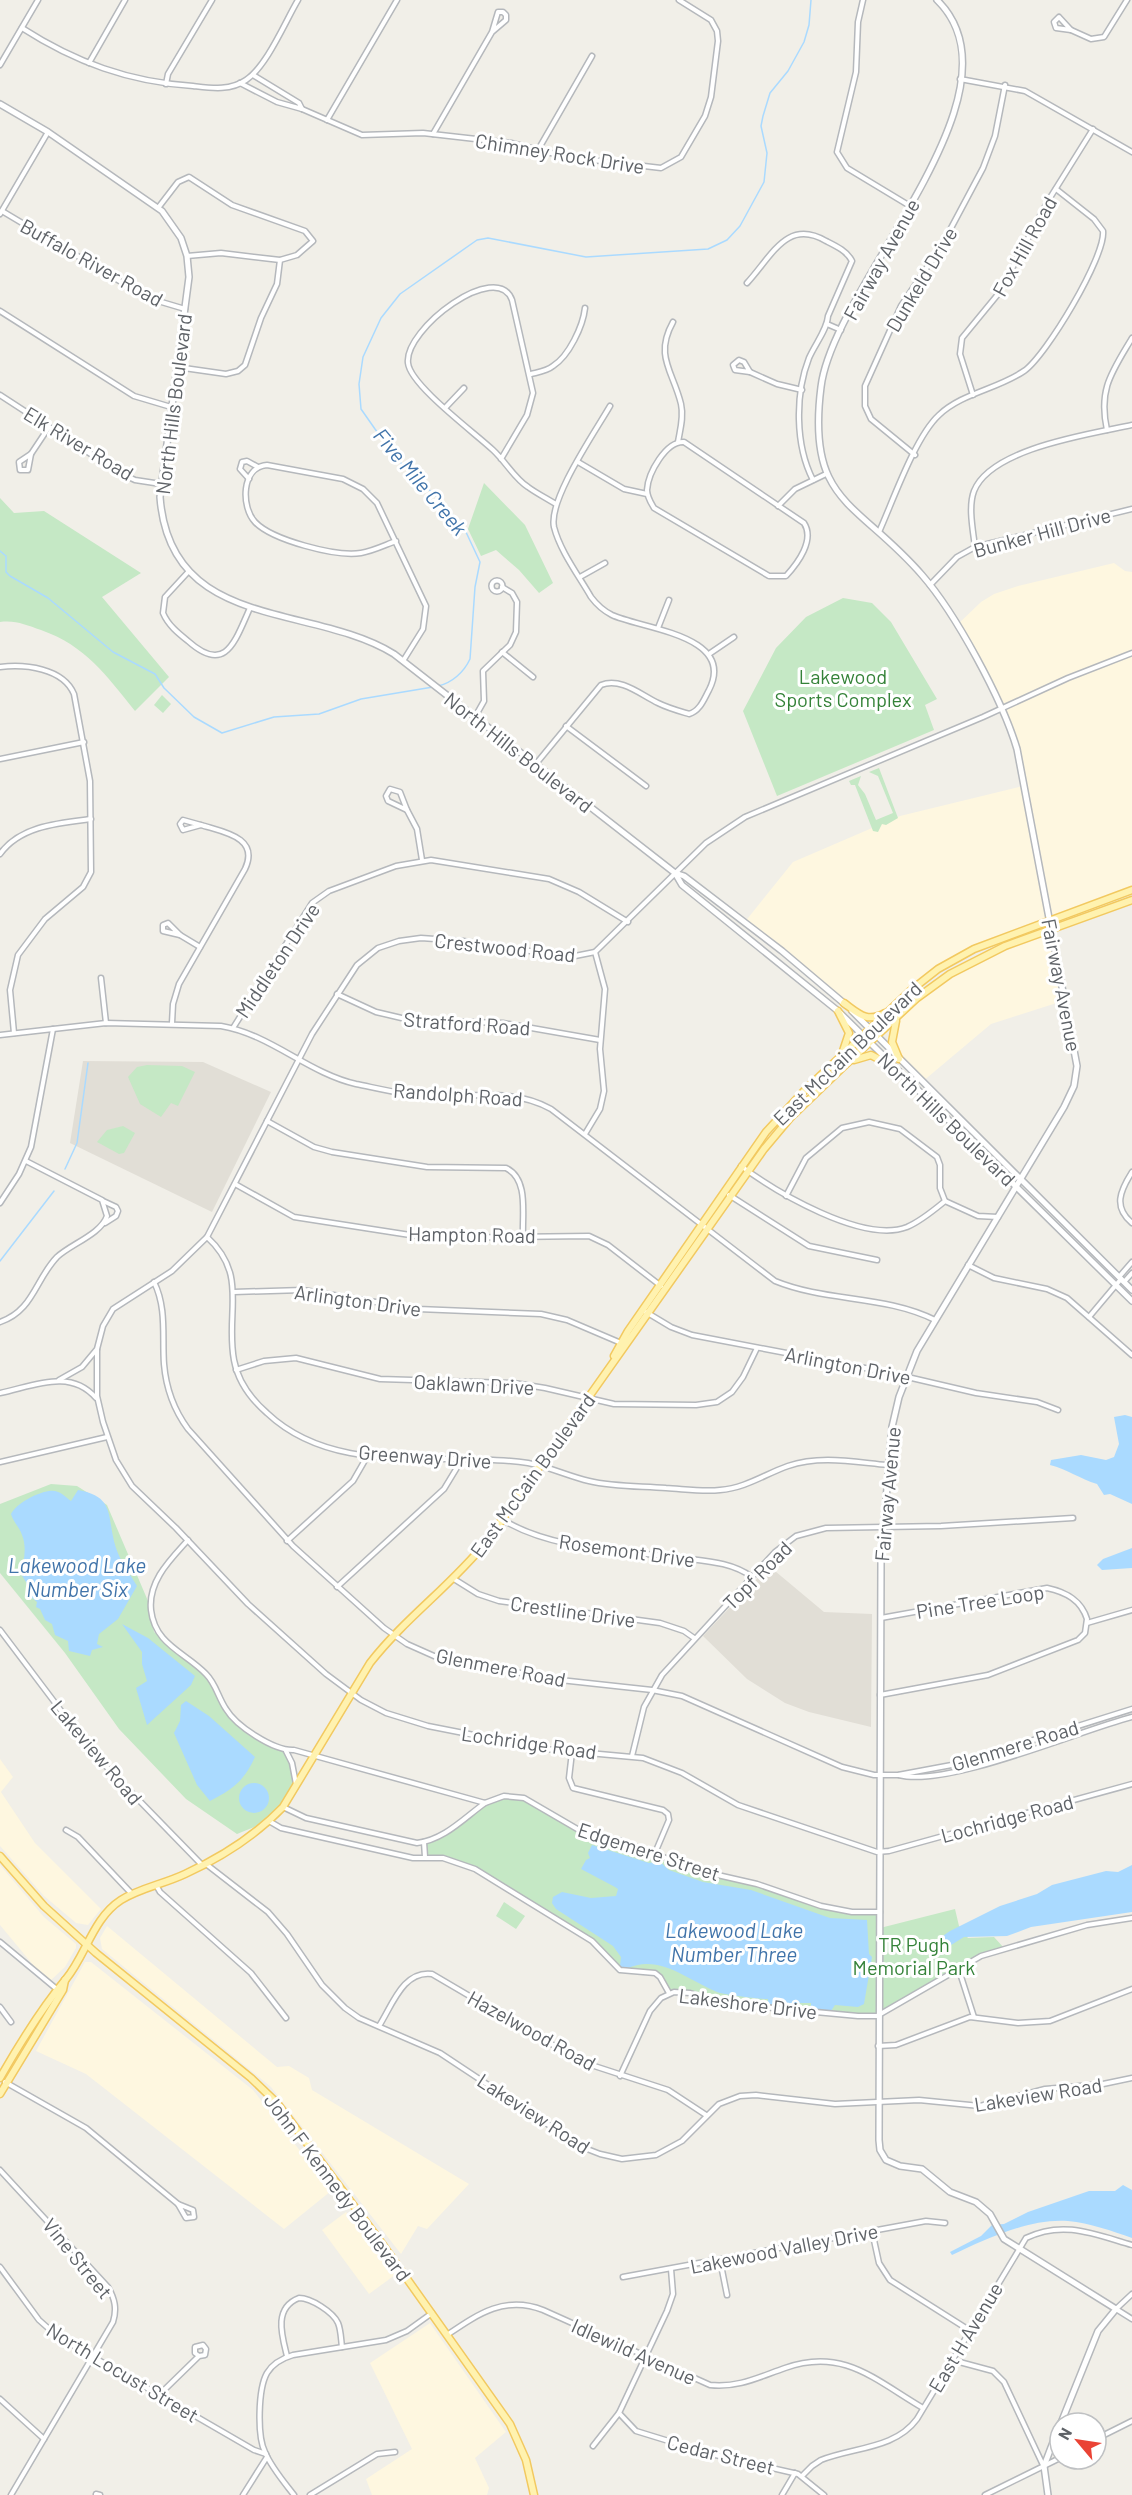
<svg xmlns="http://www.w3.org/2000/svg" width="1132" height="2495" viewBox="0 0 1132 2495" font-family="Barlow,sans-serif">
  <rect width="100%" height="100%" fill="#f1efe8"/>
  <g fill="#fef7e0">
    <polygon points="1114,563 1125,571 1132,572 1132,890 1050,920 950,962 893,1008 875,1018 861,1015 744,923 793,862 900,816 1023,786 1015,742 997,701 956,626 981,602 994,594 1018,586"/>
    <polygon points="1052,929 1066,1000 991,1024 922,1082 899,1059 892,1035 894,1024 927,990 988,954"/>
    <polygon points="0,1759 13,1777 1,1792 35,1843 101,1909 88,1925 76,1923 44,1896 0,1846"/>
    <polygon points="0,1865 44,1917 76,1944 76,1948 65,1967 48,1983 0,1925"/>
    <polygon points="107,1926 277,2067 289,2066 309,2078 312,2090 469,2184 427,2229 418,2226 401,2254 271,2087 102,1949 100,1938"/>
    <polygon points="85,1962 91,1962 253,2090 331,2191 284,2229 86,2074 36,2051"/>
    <polygon points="346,2212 395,2275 369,2294 322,2230"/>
    <polygon points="430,2323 506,2432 475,2458 489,2488 487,2495 372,2495 366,2479 412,2449 370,2363"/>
  </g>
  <g fill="#e1ded6">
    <polygon points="83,1061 203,1062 271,1092 212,1212 70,1143"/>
    <polygon points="769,1566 824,1612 872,1614 871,1727 809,1712 785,1703 747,1679 703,1636"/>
  </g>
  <g fill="#c5e8c5">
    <polygon points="484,483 525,525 553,583 539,593 519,570 496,550 481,556 468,529"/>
    <path d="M0,498l14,15 30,-2 97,62 -39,24 67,80 -34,34c-29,-36 -49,-65 -94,-81 -15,-5 -25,-10 -41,-8z"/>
    <polygon points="843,598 872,603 891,622 937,699 925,705 934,730 777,796 743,711 776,648 806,617"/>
    <polygon points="162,695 171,704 163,713 154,705"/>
    <polygon points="879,768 898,818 886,825 882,824 878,832 873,831 855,785 851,785 849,781 861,776 858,785 865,794 876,820 893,813 878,776 869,772"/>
    <polygon points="147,1065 182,1066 195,1072 178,1106 171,1103 161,1117 140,1104 128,1077 137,1067"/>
    <polygon points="123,1126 135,1133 124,1153 119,1154 97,1142 107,1130"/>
    <polygon points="51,1484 77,1486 107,1505 151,1608 154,1632 208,1676 223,1704 241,1726 287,1754 298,1784 269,1821 237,1834 186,1799 119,1729 65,1653 0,1573 0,1504"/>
    <polygon points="510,1796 544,1808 579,1830 609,1838 686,1866 741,1879 813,1904 852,1912 880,1912 880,1928 955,1909 959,1926 968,1938 994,1937 1004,1948 972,1960 877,2016 795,2011 669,1993 660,1977 652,1972 621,1968 599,1948 546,1912 465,1864 443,1858 425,1857 424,1842 448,1831 485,1803"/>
    <polygon points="504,1902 525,1916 516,1929 496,1916"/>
  </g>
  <g fill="#aadaff">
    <path d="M1125,1415l7,2v87l-22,-10 -6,1 -7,-11c-17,-5 -30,-15 -47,-19l1,-5 30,-5 25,5 8,-3 5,-13 -5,-27z"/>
    <path d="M78,1490c39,7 28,28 38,58 4,13 14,26 21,38l-19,33 -19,15 -2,10 6,3 -11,3 -2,6 -21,-5 -1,-10 -13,-6 -3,-11 -7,-4 -5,-11 -4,-2 1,-5 -7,-6 -1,-9 -8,-13c3,-13 6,-27 1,-39 -3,-9 -9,-13 -11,-21 6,-11 25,-21 38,-23 9,-2 16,5 22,10z"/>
    <polygon points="1132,1548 1132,1568 1102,1570 1097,1565 1103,1559"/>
    <polygon points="122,1624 148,1638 195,1676 191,1685 147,1725 136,1688 147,1681 142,1664 142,1652"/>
    <path d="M186,1701l23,15 46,41c-11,24 -22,32 -45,44l-13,-16 -23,-52 6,-12 1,-16z"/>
    <circle cx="254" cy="1798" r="15"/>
    <path d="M592,1845l57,18 10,-2 10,9 34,12 48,8 79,28 37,2 2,34 3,3 -8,47 -6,3 -23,-2 -4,6 -20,-2v-6h-14l-4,5 -25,-3v-6c-8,0 -44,-4 -51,-7 -30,-12 -58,-39 -91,-23l-6,-3 1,-9 -8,-11 -57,-37 -4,-6 1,-6 9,-5 29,6 25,-2 2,-7 -3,-2 -34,-18 5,-9 4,-2 -2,-5z"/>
    <polygon points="1132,1865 1132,1912 1031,1927 1007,1936 964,1937 943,1950 927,1952 924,1949 950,1931 1000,1906 1037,1894 1052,1885 1106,1871 1118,1872"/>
    <path d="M1123,2185l9,5v48c-20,-7 -42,-15 -64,-17 -38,-3 -82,18 -116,34l-2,-3 31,-16 11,-11 12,-1 24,-12 61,-21h26z"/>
  </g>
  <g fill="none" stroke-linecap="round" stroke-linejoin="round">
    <g stroke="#aadaff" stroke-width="1.5">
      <polyline points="0,551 6,556 6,572 10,576 48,598 113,652 155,674 164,688 194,717 222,733 274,717 319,714 361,699 433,687"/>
      <path d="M438,686c14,-3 26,-14 32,-27l5,-72 5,-25 -15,-32 -24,-29 -41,-39 -25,-33 -14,-20 -2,-25 4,-27 18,-39 19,-24 77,-54 11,-2 98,19 122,-8 19,-9 13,-14 24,-44 3,-29 -6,-27 2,-10 7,-23 18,-22 16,-29 5,-17 2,-25"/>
      <polyline points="65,1169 77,1143 88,1063"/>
      <polyline points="0,1261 54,1191"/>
    </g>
    <defs>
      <g id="minor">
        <polyline points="863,0 858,22 856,72 837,152 847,168 910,206"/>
        <polygon points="1059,17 1071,30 1056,28 1054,22"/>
        <path d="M22,28c53,34 107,54 171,58 18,2 37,5 53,-6 21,-14 39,-58 52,-80"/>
        <polyline points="1071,30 1091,39 1104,37 1127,0"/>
        <polyline points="89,63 125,0"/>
        <polyline points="0,65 38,0"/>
        <polyline points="253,75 299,103 302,109"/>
        <polyline points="960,79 1025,91 1132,152"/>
        <polyline points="240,83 277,102 302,109 362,135 423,133 511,143 567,157 661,168 681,157 705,116 711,97 718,41 717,31 711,20 679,0"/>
        <polyline points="166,84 168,74 212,0"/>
        <polyline points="327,120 397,0"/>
        <polyline points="433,134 492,32 498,12 503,12 506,15 506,20 492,32"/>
        <polyline points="538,150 592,56"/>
        <polyline points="158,208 178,182 189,177 232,205 305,231 313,241 297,255 280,260 277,284 261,318 245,365 238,371 226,374 177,367"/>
        <polyline points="2,211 148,298 185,309"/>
        <polyline points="0,214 48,132"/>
        <polyline points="187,256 221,253 280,260"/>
        <path d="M747,283c25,-27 40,-65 79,-42 10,5 21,10 26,20l-24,55c-1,14 -13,28 -19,42 -14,36 -14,87 4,122"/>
        <polyline points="0,311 134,396 171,407"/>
        <path d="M673,322c-19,34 0,49 8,82 3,13 -1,26 -3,38"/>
        <polyline points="827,324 841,330"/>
        <polygon points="739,360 744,362 750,372 735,370 733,365"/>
        <polyline points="750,372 777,384 802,390"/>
        <path d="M531,374c8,-2 16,-3 22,-8 16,-10 30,-40 32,-58"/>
        <polyline points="0,395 120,473 135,480 161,484"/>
        <polyline points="973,395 960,354 962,338 999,293 1048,201 1093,129"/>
        <polyline points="445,408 464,388"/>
        <path d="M1107,430c-9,-41 5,-58 25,-92"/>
        <path d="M684,442l120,81c11,17 -6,40 -18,53h-17l-115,-68c-3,-5 -7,-11 -7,-18 1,-17 19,-49 37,-48z"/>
        <polygon points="31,454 28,470 20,470 19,462"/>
        <polyline points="31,454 49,427"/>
        <polyline points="915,455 871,419 865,406 865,386 901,306 942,245 983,168 995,136 1005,85"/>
        <path d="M501,459l26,-44 6,-22 -21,-93c-15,-41 -108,29 -104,63 2,22 67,70 85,87 13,12 21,28 35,37 8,6 18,11 28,17"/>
        <polyline points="578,462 624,489 647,494"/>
        <polyline points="249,479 240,469 242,462 247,461 258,467"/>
        <polyline points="778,506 795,489 826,474"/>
        <path d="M879,532c14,-31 36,-95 60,-117 23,-22 59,-26 85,-44 22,-15 82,-115 79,-140l-9,-12 -38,-30"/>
        <path d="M396,541c-11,4 -23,10 -35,12 -25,4 -89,-13 -106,-31 -14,-15 -14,-55 12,-57l76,14 20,10 14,14 49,103 -3,23 -20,32"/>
        <path d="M975,547c-2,-17 -7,-40 -1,-56 17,-43 117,-57 158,-66"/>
        <path d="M189,571l-24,26 -2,16c5,12 15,20 25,28 38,34 47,0 62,-33"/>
        <polyline points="580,577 605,563"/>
        <circle cx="497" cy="586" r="5.5"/>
        <polyline points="930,585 957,557 975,547 1132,509"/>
        <polyline points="658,628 669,600"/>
        <polyline points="502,652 533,677"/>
        <polyline points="709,654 734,637"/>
        <path d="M0,667c25,-3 63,1 74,27l16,87 1,91 -8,15 -38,32 -27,36 -8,35 4,43"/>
        <polyline points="475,717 484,701 483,671 510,645 516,632 517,602 512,593 502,587"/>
        <polyline points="566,726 646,786"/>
        <polyline points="0,759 84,742"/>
        <path d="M535,765l66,-80c20,-8 40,10 57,18 10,5 21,8 31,11 11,-3 15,-15 20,-24 28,-55 -67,-61 -97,-75 -8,-4 -15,-10 -21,-18 -12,-21 -31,-46 -37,-70 -6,-27 41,-95 56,-121"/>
        <polygon points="390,789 400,792 407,810 388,801 386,796"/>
        <polyline points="407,810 417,829 422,860"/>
        <polygon points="183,820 201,825 183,830 180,824"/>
        <path d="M0,854c20,-28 58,-31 91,-35"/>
        <polygon points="168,923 180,935 163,931 163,925"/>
        <polyline points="180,935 200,947"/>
        <polyline points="101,978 106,1023"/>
        <polyline points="337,994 376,1012 410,1020 503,1023 600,1040"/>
        <path d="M172,1023l1,-19 6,-20 66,-115c15,-32 -22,-37 -44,-44"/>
        <polyline points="233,1028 312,903 329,891 396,866 431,860 549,879 579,892 628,922"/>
        <path d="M0,1035l106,-12 115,3c49,8 87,47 135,58 25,5 52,12 77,12 41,1 81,-8 118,13l224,172c51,21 110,14 160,39"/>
        <path d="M267,1121l47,26 18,5 95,15 79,1c23,11 16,46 17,68"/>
        <polyline points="585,1134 600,1109 604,1091 600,1049 605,989 595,952"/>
        <path d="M741,1166c35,26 122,78 166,61 14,-6 27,-17 38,-26l33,15 20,1"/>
        <path d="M1132,1172c-12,19 -19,35 0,51"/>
        <polyline points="235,1184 294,1217 410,1235 442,1238 589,1236 608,1245 661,1286"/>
        <polyline points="729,1195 809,1246 877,1260"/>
        <polyline points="786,1196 806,1158 842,1128 869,1122 900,1129 937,1157 940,1165 940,1188 945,1201"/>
        <polyline points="103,1201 116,1207 118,1211 116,1216 105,1223"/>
        <polyline points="0,1203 19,1174 31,1147 53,1029"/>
        <path d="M207,1237c42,38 18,76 27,123 4,22 17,39 33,53 70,66 176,37 261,50 22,4 40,13 61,18 25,6 52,5 77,7 18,1 37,4 54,2 26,-2 45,-16 68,-24 32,-11 66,-4 99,-1"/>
        <polyline points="968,1265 994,1278 1047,1289 1067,1298 1132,1355"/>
        <polyline points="1119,1277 1132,1262"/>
        <path d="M154,1282c13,26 8,55 10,82 2,24 10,46 24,65l105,117 91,82 23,16 27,12 117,23 101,11 30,6 160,71 32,8h24l59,-11 175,-55"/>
        <polyline points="1124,1282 1132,1273"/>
        <polyline points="234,1292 303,1290 418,1309 541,1314 567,1320 621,1343"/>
        <polyline points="646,1312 671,1327 692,1335 886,1372 976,1393 1037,1402 1058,1410"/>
        <polyline points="1089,1317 1121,1279"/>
        <path d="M0,1322c33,-11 35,-42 57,-65 14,-13 44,-23 50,-41l-5,-16 -76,-39"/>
        <polyline points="97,1350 97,1396 103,1422 116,1460 132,1486 176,1528 248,1604 326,1674 361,1700 386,1713 428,1726 545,1749 643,1758 682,1773 738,1805 877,1852 889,1851 1132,1784"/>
        <polyline points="236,1370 264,1361 296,1358 380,1379 514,1383 545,1388 614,1404 696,1405 717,1402 732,1392 743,1377 757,1348"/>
        <polyline points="59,1380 82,1367 97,1349 103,1326 113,1309 172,1271 207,1237 312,1034 357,965 378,948 399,941 421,938 463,941 570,957 595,952 706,843 745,817 983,717 1068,678 1132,653"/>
        <path d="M0,1393c34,-7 70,-25 96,5"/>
        <polyline points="0,1462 107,1437"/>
        <path d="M503,1520c52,31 120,30 179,38 23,3 50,4 70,19"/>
        <path d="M188,1540c-18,20 -40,41 -37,70 4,35 34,42 55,64 10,10 12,23 20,35 10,17 48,42 68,41l191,53 19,-7 20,2 55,32 42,11 79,30 57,13 64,22 31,6h28"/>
        <polyline points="287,1541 353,1481 368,1455"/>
        <polyline points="454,1579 478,1594 499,1601 660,1623 684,1631 694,1638"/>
        <polyline points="337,1587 444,1489 461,1461"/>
        <polyline points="1087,1623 1132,1610"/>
        <polyline points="0,1630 93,1753 202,1865"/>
        <path d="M880,1695l108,-20 90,-35 7,-7 2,-14c-6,-19 -21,-27 -40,-31l-166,30"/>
        <polyline points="286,1751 292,1763 296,1784"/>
        <polyline points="572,1752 569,1778 573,1788 663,1810 668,1814 669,1820 655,1853"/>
        <polyline points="632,1756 644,1707 662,1675 775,1552 796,1536 826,1528 941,1526 1073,1518"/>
        <path d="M899,1775c48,13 179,-44 233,-58"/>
        <path d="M283,1807l23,11 111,25c27,-3 47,-25 68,-40"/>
        <polyline points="269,1821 281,1828 413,1858 443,1858 475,1869 592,1941 620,1970 655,1973 660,1977 669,1993"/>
        <polyline points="66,1830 78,1837 132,1894"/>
        <polyline points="424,1842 425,1857"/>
        <polyline points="206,1864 268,1912 287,1934 322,1985 345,2008 359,2018 440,2053 582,2147 600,2154 622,2159 656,2155 682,2141 719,2104 740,2096 756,2095 835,2104 919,2100 980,2106 1045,2089 1103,2084 1132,2078"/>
        <polyline points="156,1885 160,1892 251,1973 286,2018"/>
        <polyline points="0,1942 59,1991"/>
        <polyline points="958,1967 974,2017"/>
        <polyline points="0,2007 11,2022"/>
        <path d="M379,2026c13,-20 24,-56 53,-52l150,88 86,28 38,25"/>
        <polyline points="878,2046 896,2045 970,2017 1018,2023 1050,2021 1132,1989"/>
        <polyline points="620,2076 650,2011 661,1998 674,1992 690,1993 721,2003 858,2016 877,2016 981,1956 1087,1925 1132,1918"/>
        <polyline points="5,2082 86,2128 178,2204"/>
        <path d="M0,2170l108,117c7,12 9,22 5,35l-102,173"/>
        <polygon points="178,2204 193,2210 194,2217 186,2218"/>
        <polyline points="872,2231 879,2263 890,2280 969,2330"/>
        <polyline points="720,2260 727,2295"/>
        <polyline points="0,2267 39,2320 57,2336 254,2450 266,2454"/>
        <polyline points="623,2277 926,2221 945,2223"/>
        <polyline points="1132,2294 1116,2309 1132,2319"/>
        <path d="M447,2335c31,-21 58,-40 96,-25l167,75c28,3 49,-8 75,-17 58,-21 90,12 138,40"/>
        <path d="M287,2356c-5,-20 -14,-48 12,-58 12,0 34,14 39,25 3,7 3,17 4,24"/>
        <polyline points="952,2360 993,2371 1004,2382 1043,2465"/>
        <polyline points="159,2395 199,2356 205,2355 206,2349 203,2345 195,2347 195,2353 199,2356"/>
        <polyline points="0,2399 44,2439"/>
        <polyline points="619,2413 636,2431 711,2454 798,2474 824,2495"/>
        <polyline points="1096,2439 1132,2421"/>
        <polyline points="593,2446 619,2413 667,2311 673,2294 671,2269"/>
        <path d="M802,2476l10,-10 9,-6c33,-13 74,-11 96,-41l109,-181c37,-18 68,-4 106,7"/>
        <polyline points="96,2494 100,2495"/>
        <polyline points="243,2495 267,2457"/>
        <path d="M294,2495c-10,-13 -23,-28 -29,-43 -8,-16 -7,-63 2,-79 6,-10 16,-15 26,-18l93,-15 21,-9 25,-18"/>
        <polyline points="310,2495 377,2454 395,2452"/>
        <polyline points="782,2495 795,2473"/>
        <polyline points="985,2495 1060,2458"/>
      </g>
      <g id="tertiary">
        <path d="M937,0c95,93 -104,285 -116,387 -15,117 37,114 101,188 34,39 80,124 95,174l60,317 -3,20 -10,21 -147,244 -18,46 -7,30 -11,134 -2,579 1,10 6,10 14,6 22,3 28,23 26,10 14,12 14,25 112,70 -18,22 -37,92"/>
        <path d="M0,104l48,28 114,79 19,27 6,18 2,21 -29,220c10,135 152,106 234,157l281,219 9,3 98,75 64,54"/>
        <polyline points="675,873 682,885 838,1011 1132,1301"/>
        <polyline points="852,1011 1132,1290"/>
        <polyline points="1048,2495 1044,2466 1060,2424"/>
      </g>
      <g id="primary">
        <path d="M844,1003c15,11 23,20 41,10"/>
        <polyline points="838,1011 849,1033 843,1051"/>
        <polyline points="896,1021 892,1042 899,1059"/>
        <polyline points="854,1060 871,1055 892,1066"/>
        <polyline points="614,1356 628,1331 766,1132 803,1092 910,991 938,969 974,949 1132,890"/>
        <polyline points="0,1856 44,1906 96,1953 251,2078 277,2103 383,2245 510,2424 526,2460 534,2495"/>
        <path d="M0,2078c20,-35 41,-69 66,-99 20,-24 27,-61 55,-79 19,-12 43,-16 64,-26 35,-16 71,-39 98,-67l87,-144c35,-45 82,-78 117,-122l277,-392 26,-31 53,-51 74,-69 33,-24 55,-28 127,-46"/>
        <polyline points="0,2094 63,1990 65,1980"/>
      </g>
    </defs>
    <use href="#minor" stroke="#b5b8bc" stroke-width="7"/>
    <use href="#tertiary" stroke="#b5b8bc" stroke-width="8"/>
    <use href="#primary" stroke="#f2c960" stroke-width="9"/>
    <use href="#minor" stroke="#fff" stroke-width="4"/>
    <use href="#tertiary" stroke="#fff" stroke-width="5"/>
    <use href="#primary" stroke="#fff2af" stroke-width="6"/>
  </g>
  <g text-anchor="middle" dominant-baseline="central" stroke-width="6" stroke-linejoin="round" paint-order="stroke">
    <g font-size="20" fill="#5f6368" stroke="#fff">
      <text transform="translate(560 153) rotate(9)">Chimney Rock Drive</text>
      <text transform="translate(1024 246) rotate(-61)">Fox Hill Road</text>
      <text transform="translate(881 259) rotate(-61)">Fairway Avenue</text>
      <text transform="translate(92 262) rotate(29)">Buffalo River Road</text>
      <text transform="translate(921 279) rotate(-59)">Dunkeld Drive</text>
      <text transform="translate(173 404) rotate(-83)">North Hills Boulevard</text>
      <text transform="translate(79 443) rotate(31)">Elk River Road</text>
      <text transform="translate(1042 532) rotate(-15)">Bunker Hill Drive</text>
      <text transform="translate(519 752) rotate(38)">North Hills Boulevard</text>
      <text transform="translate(505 947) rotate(6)">Crestwood Road</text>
      <text transform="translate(277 960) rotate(-56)">Middleton Drive</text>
      <text transform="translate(1062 985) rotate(79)">Fairway Avenue</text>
      <text transform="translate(467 1023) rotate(4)">Stratford Road</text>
      <text transform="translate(847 1053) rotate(-44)">East McCain Boulevard</text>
      <text transform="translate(458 1094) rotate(4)">Randolph Road</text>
      <text transform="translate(947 1119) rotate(44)">North Hills Boulevard</text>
      <text transform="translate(472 1234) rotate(1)">Hampton Road</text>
      <text transform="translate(358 1300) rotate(8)">Arlington Drive</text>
      <text transform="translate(848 1365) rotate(11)">Arlington Drive</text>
      <text transform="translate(474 1384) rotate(3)">Oaklawn Drive</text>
      <text transform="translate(425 1456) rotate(4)">Greenway Drive</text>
      <text transform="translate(532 1475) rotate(-54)">East McCain Boulevard</text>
      <text transform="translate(887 1494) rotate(-85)">Fairway Avenue</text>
      <text transform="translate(627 1550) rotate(8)">Rosemont Drive</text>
      <text transform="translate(757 1575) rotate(-45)">Topf Road</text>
      <text transform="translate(980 1601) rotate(-9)">Pine Tree Loop</text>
      <text transform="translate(573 1611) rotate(8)">Crestline Drive</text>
      <text transform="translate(501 1667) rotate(11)">Glenmere Road</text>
      <text transform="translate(529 1742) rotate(8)">Lochridge Road</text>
      <text transform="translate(1015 1745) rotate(-17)">Glenmere Road</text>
      <text transform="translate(97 1752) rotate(50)">Lakeview Road</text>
      <text transform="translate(1007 1818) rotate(-15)">Lochridge Road</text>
      <text transform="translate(649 1851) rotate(18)">Edgemere Street</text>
      <text transform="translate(748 2003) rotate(7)">Lakeshore Drive</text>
      <text transform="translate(532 2030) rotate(29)">Hazelwood Road</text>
      <text transform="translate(1038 2094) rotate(-9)">Lakeview Road</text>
      <text transform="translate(534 2113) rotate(33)">Lakeview Road</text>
      <text transform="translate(338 2187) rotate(53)">John F Kennedy Boulevard</text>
      <text transform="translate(784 2248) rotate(-11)">Lakewood Valley Drive</text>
      <text transform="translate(78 2258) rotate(51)">Vine Street</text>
      <text transform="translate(965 2337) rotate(-59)">East H Avenue</text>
      <text transform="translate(634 2351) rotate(24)">Idlewild Avenue</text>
      <text transform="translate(123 2372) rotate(31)">North Locust Street</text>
      <text transform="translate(721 2454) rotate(14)">Cedar Street</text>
    </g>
    <g font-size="20" fill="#348238" stroke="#fff">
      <text x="843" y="676">Lakewood<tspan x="843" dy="23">Sports Complex</tspan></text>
      <text x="914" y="1944">TR Pugh<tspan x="914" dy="23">Memorial Park</tspan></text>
    </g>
    <g font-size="21" font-style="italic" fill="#4174aa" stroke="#fff">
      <text transform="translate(421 481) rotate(50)">Five Mile Creek</text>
      <text x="77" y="1564">Lakewood Lake<tspan x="77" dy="24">Number Six</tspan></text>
      <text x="734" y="1929">Lakewood Lake<tspan x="734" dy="24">Number Three</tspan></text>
    </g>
  </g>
  <g transform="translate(1078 2441) rotate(299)"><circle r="28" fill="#ffffff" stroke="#bfc1c3" stroke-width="1.5"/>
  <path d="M0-4.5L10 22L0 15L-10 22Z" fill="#ea4335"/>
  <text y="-9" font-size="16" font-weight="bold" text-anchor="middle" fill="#5f6368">N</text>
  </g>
</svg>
